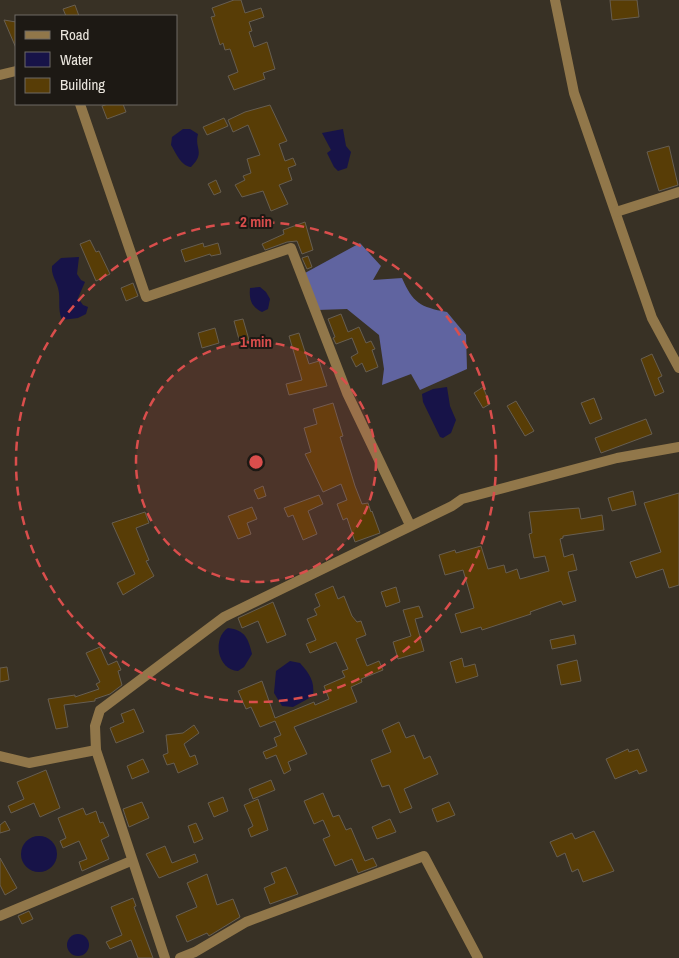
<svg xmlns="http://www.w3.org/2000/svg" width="679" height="958" viewBox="0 0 679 958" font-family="'Archivo Narrow',sans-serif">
  <rect width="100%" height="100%" fill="#383125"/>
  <path fill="#6064a0" d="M360,243l21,23 -8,14 29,-2c11,25 18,29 45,34l19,23 1,34 -47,21 -9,-16 -29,11 2,-16 -5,-34 -32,-26 -30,1 -12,-37z"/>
  <g fill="#171348">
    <path d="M183,129h7l8,5c-4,15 8,18 -7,33 -10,-1 -15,-14 -20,-22l1,-8z"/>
    <polygon points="343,129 346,146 351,152 347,168 338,171 334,167 327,153 331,150 322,133"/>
    <path d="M79,257l-2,17 4,6 4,2 -7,16 5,7 5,2 -2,7 -8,4 -16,2c-5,-12 -1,-21 -4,-32 -2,-8 -7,-13 -6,-22l9,-8z"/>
    <path d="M260,287l6,5 4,7 -2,10 -6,3c-11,-5 -13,-13 -12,-24z"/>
    <polygon points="447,387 450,406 456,420 451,433 443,438 440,437 423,402 422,394 433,389"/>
    <path d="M228,628c17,2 20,10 24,26l-8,13 -6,4c-21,-1 -26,-33 -10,-43z"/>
    <path d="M290,661l10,2c9,10 15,18 13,33l-20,11 -11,-1 -8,-13 2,-22z"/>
    <circle cx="39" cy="854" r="18"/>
    <circle cx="78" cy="945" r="11"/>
  </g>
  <g fill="#583d06" stroke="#675e51">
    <polygon points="234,0 241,0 245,13 261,8 264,17 249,22 252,31 249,32 254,47 267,42 275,69 263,73 265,79 234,90 228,76 238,72 230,49 225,50 223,43 220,45 211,17 215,16 212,8"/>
    <polygon points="610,0 637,0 639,17 612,20"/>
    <polygon points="75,5 79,16 66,16 63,9"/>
    <polygon points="4,20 16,22 16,48"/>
    <polygon points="108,104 123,104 126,112 107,119 102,106"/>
    <polygon points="270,105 287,141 279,144 285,161 293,158 296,165 288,168 292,180 279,185 288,204 271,211 263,191 242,197 235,185 245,180 243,176 251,173 247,159 260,155 248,125 233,132 228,120 245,112"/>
    <polygon points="224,118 228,126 207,135 203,127"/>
    <polygon points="669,146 678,185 659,191 647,152"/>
    <polygon points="216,180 221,192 214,195 208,184"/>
    <polygon points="305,222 313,250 302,254 297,241 287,242 265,250 262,244 284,234 283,230"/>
    <polygon points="90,240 96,252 99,251 110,274 96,281 80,244"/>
    <polygon points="203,243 204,247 218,243 221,254 211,256 210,254 185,262 181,250"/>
    <polygon points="308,256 312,267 307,269 302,258"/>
    <polygon points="133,283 138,296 126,301 121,288"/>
    <polygon points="341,314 348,332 359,327 366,343 371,341 375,349 372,350 378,367 366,372 362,363 356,367 351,357 358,353 352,338 336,344 333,338 335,337 328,319"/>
    <polygon points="243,319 249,340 240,343 234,321"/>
    <polygon points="215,328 219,343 202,348 198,333"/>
    <polygon points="299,333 309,364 319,361 327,386 289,395 286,384 302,380 289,336"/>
    <polygon points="652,354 662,376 658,378 664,392 655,396 641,359"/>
    <polygon points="483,387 490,404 483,408 474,393"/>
    <polygon points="594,398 602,419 590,424 581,403"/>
    <polygon points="516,401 534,431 525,436 507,406"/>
    <polygon points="333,403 343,436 340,437 355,486 362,504 368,503 371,512 372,511 380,533 355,542 347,518 343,520 337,504 347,500 341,484 323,492 305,454 311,452 304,428 317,424 313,409"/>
    <polygon points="646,419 652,434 601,453 595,438"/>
    <polygon points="263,486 266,496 258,499 254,490"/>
    <polygon points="633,491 636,505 612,511 608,498"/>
    <polygon points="679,493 679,585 669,588 663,569 636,578 630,562 661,552 644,503"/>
    <polygon points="319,495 323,504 308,511 317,534 303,540 293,515 288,517 284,508"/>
    <polygon points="252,507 257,519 247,523 251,534 238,539 228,516"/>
    <polygon points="579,508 581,519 602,515 604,530 563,536 563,538 560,539 564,557 573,554 577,570 568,572 576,601 563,605 561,601 530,612 531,614 482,630 481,627 461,633 455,614 474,608 463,570 445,575 439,555 455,550 456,553 481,546 488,569 504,565 506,573 517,569 520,579 549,571 545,556 534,558 529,534 532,533 529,512"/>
    <polygon points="145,512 149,523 136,528 149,560 146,561 154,576 123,595 117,583 135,574 112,523"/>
    <polygon points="333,586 338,599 344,596 352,616 357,622 361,621 366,635 356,639 367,666 379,661 383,670 361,679 362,682 351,687 357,702 294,727 307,754 288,762 291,770 284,774 276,755 266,759 263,752 277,746 274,738 281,735 275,721 260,727 251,707 246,709 238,691 262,681 275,718 314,702 315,705 329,699 324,686 345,677 342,671 348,669 336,642 310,653 306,644 316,640 307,619 317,615 314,609 320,606 315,594"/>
    <polygon points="396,587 400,602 386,607 381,592"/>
    <polygon points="273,602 286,635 267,643 258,621 242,628 238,618"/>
    <polygon points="419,606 423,617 415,619 424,651 398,659 393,642 411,636 403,610"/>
    <polygon points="574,635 576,644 552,649 550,640"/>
    <polygon points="100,647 108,665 117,661 121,670 118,671 122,685 110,694 95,699 95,701 64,705 68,727 56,729 48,699 75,695 75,697 99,689 96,684 100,682 86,653"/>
    <polygon points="462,658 464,667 475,664 478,676 456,683 450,662"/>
    <polygon points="577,660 581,681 561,685 557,665"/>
    <polygon points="7,667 9,680 0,682 0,668"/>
    <polygon points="134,709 144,732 116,743 110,728 124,722 121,714"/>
    <polygon points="399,722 406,738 414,735 424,759 430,756 438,774 404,789 412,808 400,813 389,785 382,787 371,760 391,752 382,730"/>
    <polygon points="194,725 199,733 184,744 190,757 195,755 198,764 178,773 174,763 167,765 163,755 168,753 166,735 183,733"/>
    <polygon points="628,749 629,752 638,749 647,771 639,774 637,770 615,779 606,759"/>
    <polygon points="143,759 149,772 132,779 127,766"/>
    <polygon points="46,770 60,808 40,817 34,803 11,813 8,806 24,799 17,782"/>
    <polygon points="271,780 275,790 253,799 249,789"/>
    <polygon points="323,793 333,817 339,815 346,830 351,828 365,861 373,858 377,866 358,873 352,859 335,866 323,839 330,836 323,820 314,824 304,801"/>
    <polygon points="223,797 228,811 214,817 208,803"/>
    <polygon points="258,799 268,830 251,837 248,829 253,826 244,805"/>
    <polygon points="142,802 149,818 129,827 123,809"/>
    <polygon points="449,802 455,815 437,822 432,809"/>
    <polygon points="83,808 86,815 96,811 100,823 103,822 109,836 101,840 109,859 82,871 79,862 87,859 79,841 63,848 60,841 66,838 58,818"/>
    <polygon points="390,819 396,832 377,839 372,827"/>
    <polygon points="5,821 10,830 0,833 0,825"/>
    <polygon points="196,823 203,839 194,843 188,826"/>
    <polygon points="594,831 614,871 583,882 578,869 572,872 565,853 557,857 550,842 572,833 575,839"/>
    <polygon points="165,846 172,863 195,854 198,862 159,878 146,854"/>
    <polygon points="0,858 17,888 5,895 0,885"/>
    <polygon points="286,867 298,894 270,904 264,888 275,883 271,873"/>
    <polygon points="207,874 217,905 233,899 240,917 209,936 207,933 187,942 176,916 197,907 187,883"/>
    <polygon points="133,898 136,906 134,907 153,958 138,958 131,940 110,949 106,942 122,935 111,907"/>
    <polygon points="29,911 33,919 22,924 18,916"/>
  </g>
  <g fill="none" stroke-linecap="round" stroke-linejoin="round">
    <g stroke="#91774a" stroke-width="10">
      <polyline points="555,0 574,93 652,318 679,368"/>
      <polyline points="0,75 16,71"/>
      <polyline points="80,104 146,297 291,248 347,393 410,525"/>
      <polyline points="616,212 679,192"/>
      <polyline points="0,756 29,763 96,750"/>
      <polyline points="0,916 131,861"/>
      <polyline points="165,958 96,750 95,726 100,710 224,617 452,506 462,499 617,458 679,447"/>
      <polyline points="180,958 195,952 246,922 424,856 478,958"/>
    </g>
  </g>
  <circle cx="256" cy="462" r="120" fill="#da4e4c" fill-opacity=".12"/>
  <g fill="none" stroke="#da4e4c" stroke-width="2.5" stroke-dasharray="9 6">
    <circle cx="256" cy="462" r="120"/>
    <circle cx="256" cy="462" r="240"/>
  </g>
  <circle cx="256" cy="462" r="8" fill="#da4e4c" stroke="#1d1914" stroke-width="2.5"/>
  <g font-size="15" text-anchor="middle" font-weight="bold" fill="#da4e4c" stroke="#1d1914" stroke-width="4" stroke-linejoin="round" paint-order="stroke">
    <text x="256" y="227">2 min</text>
    <text x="256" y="347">1 min</text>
  </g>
  <rect x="15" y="15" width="162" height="90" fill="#1d1914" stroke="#6f6b64"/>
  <rect x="25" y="31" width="25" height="8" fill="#91774a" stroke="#6f6b64"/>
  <text x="60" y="40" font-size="15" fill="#eae5dd">Road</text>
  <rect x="25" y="52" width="25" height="15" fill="#171348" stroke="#6f6b64"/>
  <text x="60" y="65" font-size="15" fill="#eae5dd">Water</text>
  <rect x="25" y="78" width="25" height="15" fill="#583d06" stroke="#6f6b64"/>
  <text x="60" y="90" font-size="15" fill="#eae5dd">Building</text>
</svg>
